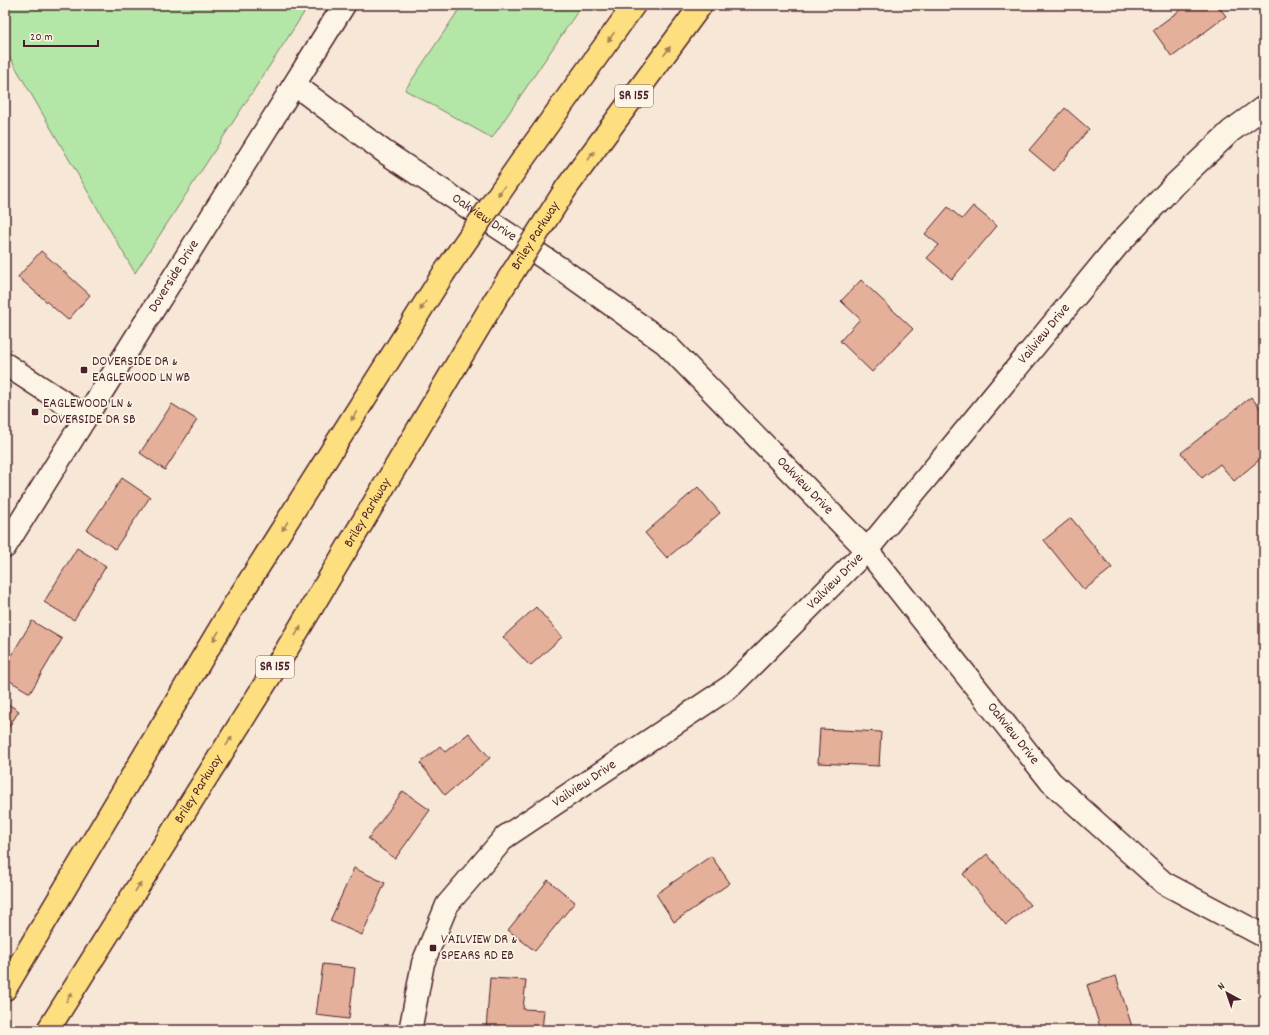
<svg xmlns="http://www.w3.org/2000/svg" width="1269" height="1035" viewBox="0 0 1269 1035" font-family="Dekko,sans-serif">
  <rect width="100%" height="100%" fill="#f7e7d6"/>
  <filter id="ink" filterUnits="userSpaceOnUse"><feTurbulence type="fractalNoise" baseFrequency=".025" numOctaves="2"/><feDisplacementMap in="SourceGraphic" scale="8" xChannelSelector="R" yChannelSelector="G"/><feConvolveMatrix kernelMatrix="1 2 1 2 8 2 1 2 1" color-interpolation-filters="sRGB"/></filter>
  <g filter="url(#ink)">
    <g fill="#b3e6a7" stroke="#7e8269">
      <polygon points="5,5 309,5 135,273 5,49"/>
      <polygon points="462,5 582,5 492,138 405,90"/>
    </g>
    <g fill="#e5b09a" stroke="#4a1f2b">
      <polygon points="1187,5 1217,5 1226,16 1172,57 1153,30"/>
      <polygon points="1065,108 1089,129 1054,171 1029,150"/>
      <polygon points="973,206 997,226 952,279 927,258 939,245 925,234 948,207 962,219"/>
      <polygon points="41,251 90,295 68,320 18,277"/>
      <polygon points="861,280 913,329 872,372 840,341 860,319 841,301"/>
      <polygon points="1251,397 1264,413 1264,456 1234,481 1220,464 1202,478 1181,453"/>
      <polygon points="172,404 197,420 165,470 140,453"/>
      <polygon points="122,478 150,497 115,549 87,530"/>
      <polygon points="698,487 720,513 667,558 645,533"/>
      <polygon points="1071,518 1112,568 1084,590 1044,540"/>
      <polygon points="77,548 106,566 74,620 44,602"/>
      <polygon points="536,607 562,637 530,666 503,637"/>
      <polygon points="32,621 62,639 30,693 5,678 5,666"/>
      <polygon points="5,702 19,711 5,733"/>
      <polygon points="820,729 881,732 879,766 818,763"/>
      <polygon points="469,733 490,758 445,795 420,763 440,746 445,752"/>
      <polygon points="403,791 430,810 395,859 368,839"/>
      <polygon points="987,854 1030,905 1006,925 963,874"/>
      <polygon points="711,856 730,883 674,922 656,894"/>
      <polygon points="354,868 385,883 362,935 330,921"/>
      <polygon points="548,880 575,902 535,951 508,930"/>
      <polygon points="323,964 355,968 349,1019 316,1015"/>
      <polygon points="1116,976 1133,1030 1101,1030 1087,985"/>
      <polygon points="490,978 526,980 523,1009 544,1010 542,1030 486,1030"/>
    </g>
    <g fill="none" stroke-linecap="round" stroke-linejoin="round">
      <defs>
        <g id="minor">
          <path id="s1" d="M295,85l91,68 178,118 101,72 202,207 184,232 113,101 100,53"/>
          <polyline points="5,364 86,417 5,547"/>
          <path id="s2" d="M412,1030l-1,-4 12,-63 24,-58 58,-68 226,-151 136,-136 250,-304 56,-60 58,-55 33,-24"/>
        </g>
        <g id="tertiary">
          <path id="s3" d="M86,417l258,-412"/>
        </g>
        <g id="motorway">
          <polyline points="523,159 634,5"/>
          <polyline points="567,187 701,5"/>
          <polyline points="5,989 231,610 444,273"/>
          <path id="s4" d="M48,1030l239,-381 208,-349"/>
        </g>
      </defs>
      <use href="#minor" stroke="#4a1f2b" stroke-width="25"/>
      <use href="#tertiary" stroke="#4a1f2b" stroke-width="25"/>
      <use href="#motorway" stroke="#4a1f2b" stroke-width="25"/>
      <use href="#minor" stroke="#fcf5e5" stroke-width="22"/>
      <use href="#tertiary" stroke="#fcf5e5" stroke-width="22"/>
      <use href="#motorway" stroke="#fedf80" stroke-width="22"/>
      <defs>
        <g id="motorway-bridge">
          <polyline points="444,273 523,159"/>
          <path id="s5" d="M495,300l72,-113"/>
        </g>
      </defs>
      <use href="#motorway-bridge" stroke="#4a1f2b" stroke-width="25" stroke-linecap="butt"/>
      <use href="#motorway-bridge" stroke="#fedf80" stroke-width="22"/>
    </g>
    <defs><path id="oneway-solid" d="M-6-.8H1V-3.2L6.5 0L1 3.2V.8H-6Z"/></defs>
    <g fill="#a47f56">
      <use href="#oneway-solid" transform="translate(611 37) rotate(126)"/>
      <use href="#oneway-solid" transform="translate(667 51) rotate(-54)"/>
      <use href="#oneway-solid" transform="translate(591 156) rotate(-54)"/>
      <use href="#oneway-solid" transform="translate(501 191) rotate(125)"/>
      <use href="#oneway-solid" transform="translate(423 306) rotate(122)"/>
      <use href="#oneway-solid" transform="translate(354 416) rotate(122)"/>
      <use href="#oneway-solid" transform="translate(285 526) rotate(122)"/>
      <use href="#oneway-solid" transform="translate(298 631) rotate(-59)"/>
      <use href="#oneway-solid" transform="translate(216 636) rotate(121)"/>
      <use href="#oneway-solid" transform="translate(229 741) rotate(-58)"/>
      <use href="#oneway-solid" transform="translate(138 887) rotate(-58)"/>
      <use href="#oneway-solid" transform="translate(69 997) rotate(-58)"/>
    </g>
  </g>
  <g fill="#4a1f2b" stroke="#fcf5e5" stroke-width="1.5">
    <rect x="80" y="366" width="8" height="8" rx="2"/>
    <rect x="31" y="408" width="8" height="8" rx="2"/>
    <rect x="429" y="944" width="8" height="8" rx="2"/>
  </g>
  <g text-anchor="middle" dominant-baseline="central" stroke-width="3.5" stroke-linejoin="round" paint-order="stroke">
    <g fill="#fcf5e5" stroke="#7f5f63" stroke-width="1">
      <rect x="615" y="85" width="38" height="22" rx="3"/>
      <rect x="256" y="656" width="38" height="22" rx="3"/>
    </g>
    <g font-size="13" font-weight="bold" fill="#4a1f2b">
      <text x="634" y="96">SR 155</text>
      <text x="275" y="667">SR 155</text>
    </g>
    <g font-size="14" fill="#4a1f2b" stroke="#fcf5e5">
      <text stroke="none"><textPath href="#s1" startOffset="231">Oakview Drive</textPath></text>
      <text stroke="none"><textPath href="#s5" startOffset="76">Briley Parkway</textPath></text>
      <text stroke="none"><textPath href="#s3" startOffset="166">Doverside Drive</textPath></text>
      <text stroke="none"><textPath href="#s2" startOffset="964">Vailview Drive</textPath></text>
      <text stroke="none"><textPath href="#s1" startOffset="651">Oakview Drive</textPath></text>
      <text stroke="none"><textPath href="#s4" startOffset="608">Briley Parkway</textPath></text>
      <text stroke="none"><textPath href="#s2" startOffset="640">Vailview Drive</textPath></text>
      <text stroke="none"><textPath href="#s1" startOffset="975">Oakview Drive</textPath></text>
      <text stroke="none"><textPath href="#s2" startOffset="316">Vailview Drive</textPath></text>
      <text stroke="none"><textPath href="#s4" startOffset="284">Briley Parkway</textPath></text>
    </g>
    <g font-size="14" fill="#4a1f2b" stroke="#fcf5e5" text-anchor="start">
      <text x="92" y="362">DOVERSIDE DR &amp;<tspan x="92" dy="16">EAGLEWOOD LN WB</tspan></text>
      <text x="43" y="404">EAGLEWOOD LN &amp;<tspan x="43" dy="16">DOVERSIDE DR SB</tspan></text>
      <text x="441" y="940">VAILVIEW DR &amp;<tspan x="441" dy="16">SPEARS RD EB</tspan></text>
    </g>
  </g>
  <rect width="1269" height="1035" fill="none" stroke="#fcf5e5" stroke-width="20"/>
  <rect x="10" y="10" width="1249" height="1015" fill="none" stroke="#4a1f2b" stroke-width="1.5" filter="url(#ink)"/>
  <g transform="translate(1227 993) rotate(320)" stroke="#fcf5e5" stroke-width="3" paint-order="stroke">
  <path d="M0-3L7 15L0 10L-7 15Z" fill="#4a1f2b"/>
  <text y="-6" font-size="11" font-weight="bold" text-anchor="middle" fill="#4a1f2b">N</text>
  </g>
  <path d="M24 40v6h74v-6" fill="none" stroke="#4a1f2b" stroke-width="2"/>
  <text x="30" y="40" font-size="12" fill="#4a1f2b" stroke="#fcf5e5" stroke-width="3" paint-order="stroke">20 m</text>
</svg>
